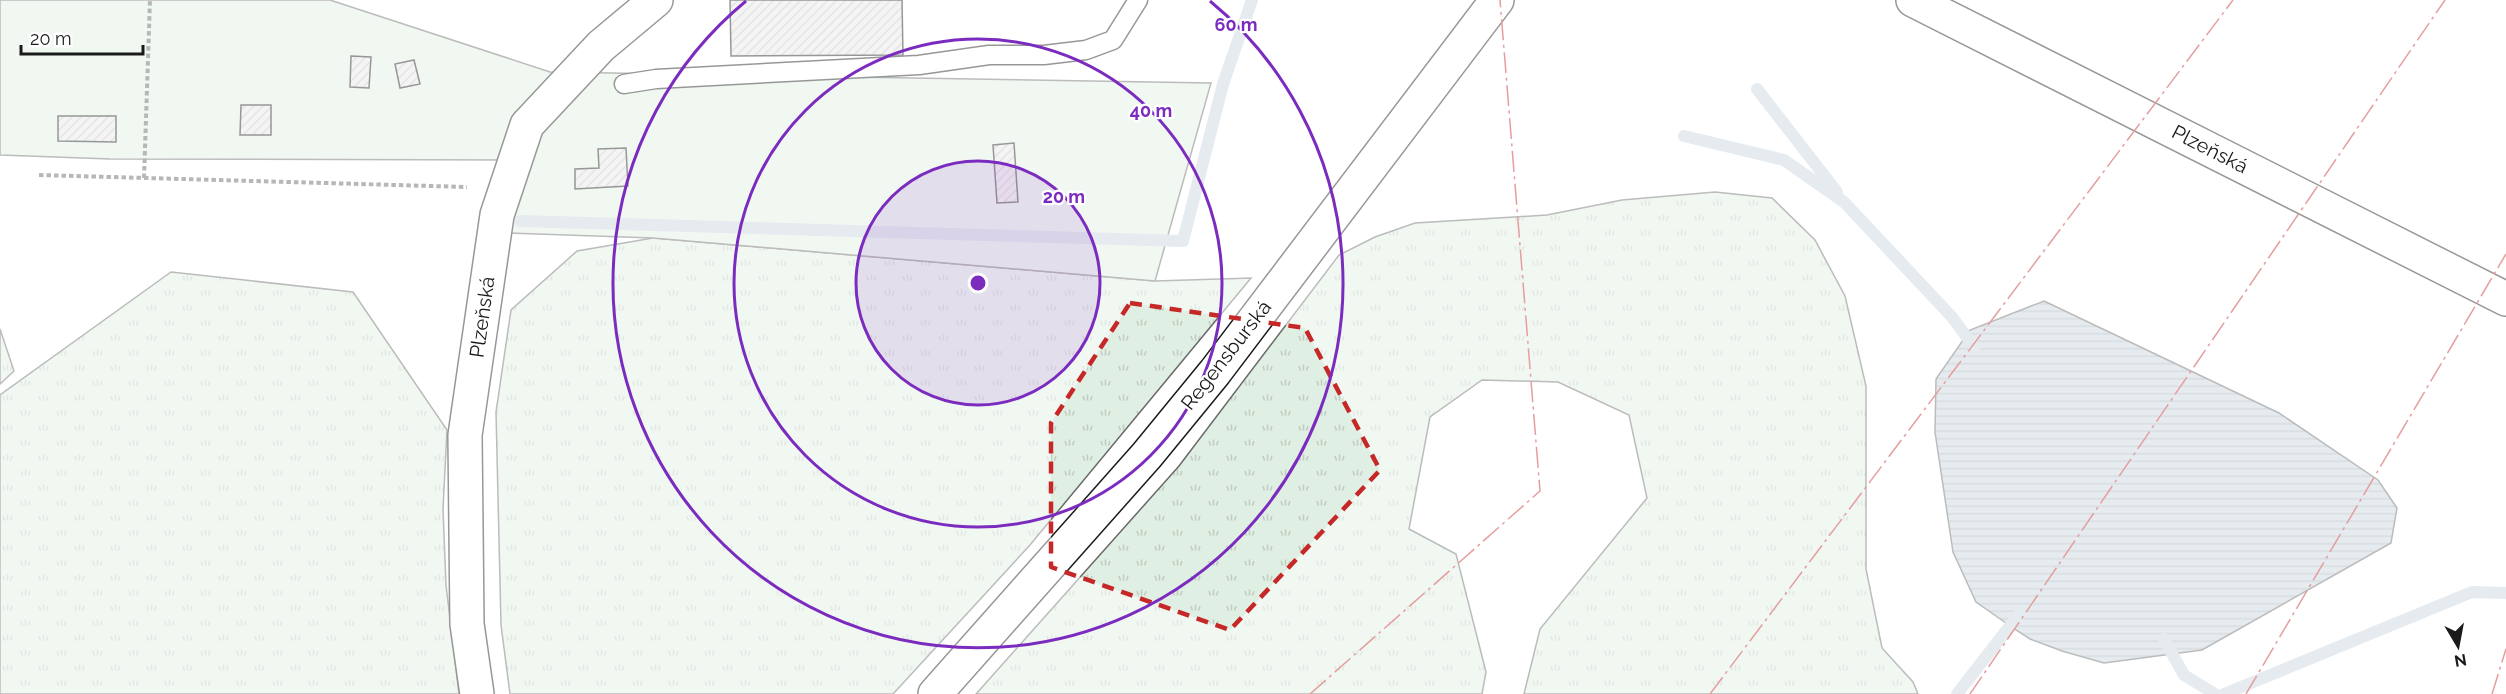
<svg xmlns="http://www.w3.org/2000/svg" width="2506" height="694" viewBox="0 0 2506 694" font-family="Raleway,sans-serif">
  <defs>
    <pattern id="grass-tufts" width="24" height="20" patternUnits="userSpaceOnUse" patternTransform="scale(1.5)"><rect width="24" height="20" fill="#e0efe3"/><path d="M3 7l-1-3M5 7V3M7 7l1-3M15 17l-1-3M17 17v-4M19 17l1-3" fill="none" stroke="#c0ccc2"/></pattern>
    <pattern id="water-rules" width="6" height="5" patternUnits="userSpaceOnUse" patternTransform="scale(1.5)"><rect width="6" height="5" fill="#c6d2dc"/><path d="M0 2.5h6" fill="none" stroke="#aab4bc"/></pattern>
    <pattern id="building-hatch" width="6" height="6" patternUnits="userSpaceOnUse" patternTransform="scale(1.5)"><rect width="6" height="6" fill="#e6e6e6"/><path d="M-1 1l2-2M0 6l6-6M5 7l2-2" fill="none" stroke="#c5c5c5"/></pattern>
  </defs>
  <rect width="100%" height="100%" fill="#fff"/>
  <g fill="url(#grass-tufts)" stroke="#6a6a6a" stroke-width="1.5">
    <polygon points="1715,192 1772,198 1815,240 1845,296 1866,386 1866,569 1882,648 1913,682 1918,694 1524,694 1540,629 1647,498 1629,415 1558,382 1482,380 1430,417 1409,529 1456,554 1486,672 1482,694 976,694 1179,466 1339,255 1375,237 1415,223 1547,215 1622,200"/>
    <polygon points="653,238 1155,281 1251,278 1030,545 893,694 510,694 501,625 496,412 511,310 577,251"/>
    <polygon points="171,272 353,292 447,430 443,509 446,585 459,694 0,694 0,395"/>
    <polygon points="0,329 14,371 0,384"/>
  </g>
  <polygon fill="#e0efe3" stroke="#6a6a6a" stroke-width="1.5" points="0,0 330,0 550,72 1211,83 1155,281 653,238 505,233 530,160 110,159 0,155"/>
  <polygon fill="url(#water-rules)" stroke="#6a6a6a" stroke-width="1.5" points="2044,301 2279,413 2378,480 2397,508 2391,543 2202,650 2104,663 2062,651 2030,639 2016,630 1976,602 1953,552 1935,432 1936,379 1970,330"/>
  <g fill="none" stroke-linecap="round" stroke-linejoin="round">
    <g stroke="#c6d2dc" stroke-width="12">
      <polyline points="1757,89 1837,192"/>
      <polyline points="1684,136 1784,160 1844,202 1952,317 1974,347"/>
      <polyline points="520,221 1183,241 1223,84 1252,0"/>
      <polyline points="2164,639 2184,675 2215,694"/>
      <polyline points="1957,694 2020,613"/>
      <polyline points="2224,694 2472,592 2506,593"/>
    </g>
  </g>
  <g fill="url(#building-hatch)" stroke="#1a1a1a" stroke-width="1.5">
    <polygon points="730,0 902,0 903,55 731,56"/>
    <polygon points="351,56 371,57 369,88 350,87"/>
    <polygon points="414,60 420,84 400,88 395,64"/>
    <polygon points="241,105 271,105 271,135 240,135"/>
    <polygon points="58,116 116,116 116,142 58,141"/>
    <polygon points="1014,143 1018,202 997,203 993,145"/>
    <polygon points="626,148 628,186 575,189 575,169 599,168 598,149"/>
  </g>
  <g fill="none" stroke-linecap="round" stroke-linejoin="round">
    <defs>
      <polyline id="lane" points="624,84 656,79 919,65 989,55 1044,55 1086,50 1113,40 1138,0"/>
      <g id="street">
        <polyline points="1913,0 2506,299"/>
        <polyline points="477,694 467,624 465,435 497,215 527,125 601,46 656,0"/>
      </g>
      <polyline id="secondary" points="935,694 1147,455 1215,372 1497,0"/>
    </defs>
    <use href="#lane" stroke="#1a1a1a" stroke-width="21"/>
    <use href="#street" stroke="#1a1a1a" stroke-width="36"/>
    <use href="#secondary" stroke="#1a1a1a" stroke-width="36"/>
    <g stroke="#5f5f5f" stroke-width="4" stroke-dasharray="4.5 3" stroke-linecap="butt">
      <polyline points="39,175 467,187"/>
      <polyline points="144,178 150,0"/>
    </g>
    <use href="#lane" stroke="#fff" stroke-width="18"/>
    <use href="#street" stroke="#fff" stroke-width="33"/>
    <use href="#secondary" stroke="#fff" stroke-width="33"/>
    <g stroke="#c62828" stroke-width="1.5" stroke-dasharray="21 4.5 3 4.5" stroke-linecap="butt">
      <polyline points="1310,694 1540,491 1500,0"/>
      <polyline points="1710,694 2233,0"/>
      <polyline points="1970,694 2445,0"/>
      <polyline points="2246,694 2506,254"/>
      <polyline points="2492,694 2506,649"/>
    </g>
  </g>
  <path d="M0 0H2506V694H0ZM1130,303l175,25 75,142 -150,160 -179,-63v-144z" fill="#fff" fill-opacity=".55" fill-rule="evenodd"/>
  <path fill="none" stroke="#c62828" stroke-width="4.5" stroke-dasharray="12 8" stroke-linejoin="round" d="M1130,303l175,25 75,142 -150,160 -179,-63v-144z"/>
  <circle cx="978" cy="283" r="122" fill="#7b2cbf" fill-opacity=".12"/>
  <g fill="none" stroke="#7b2cbf" stroke-width="3">
    <circle cx="978" cy="283" r="122"/>
    <circle cx="978" cy="283" r="244"/>
    <path d="M1210 1A365 365 0 1 1 746 1"/>
  </g>
  <g text-anchor="middle" dominant-baseline="central" stroke-width="4.5" stroke-linejoin="round" paint-order="stroke">
    <g font-size="20" fill="#1a1a1a" stroke="#fff">
      <text transform="translate(2210 149) rotate(27)">Plzeňská</text>
      <text transform="translate(482 317) rotate(-82)">Plzeňská</text>
      <text transform="translate(1226 355) rotate(-52)">Regensburská</text>
    </g>
  </g>
  <circle cx="978" cy="283" r="9" fill="#7b2cbf" stroke="#fff" stroke-width="3"/>
  <g font-size="18" text-anchor="middle" font-weight="bold" fill="#7b2cbf" stroke="#fff" stroke-width="4.5" stroke-linejoin="round" paint-order="stroke">
    <text x="1236" y="31">60 m</text>
    <text x="1151" y="117">40 m</text>
    <text x="1064" y="203">20 m</text>
  </g>
  <g transform="translate(2458 646) rotate(170)" stroke="#ffffff" stroke-width="4.5" paint-order="stroke">
  <path d="M0-4.5L10 22L0 15L-10 22Z" fill="#1a1a1a"/>
  <text y="-9" font-size="16" font-weight="bold" text-anchor="middle" fill="#1a1a1a">N</text>
  </g>
  <path d="M21 45v9h122v-9" fill="none" stroke="#1a1a1a" stroke-width="3"/>
  <text x="30" y="45" font-size="18" fill="#1a1a1a" stroke="#ffffff" stroke-width="4.5" paint-order="stroke">20 m</text>
</svg>
